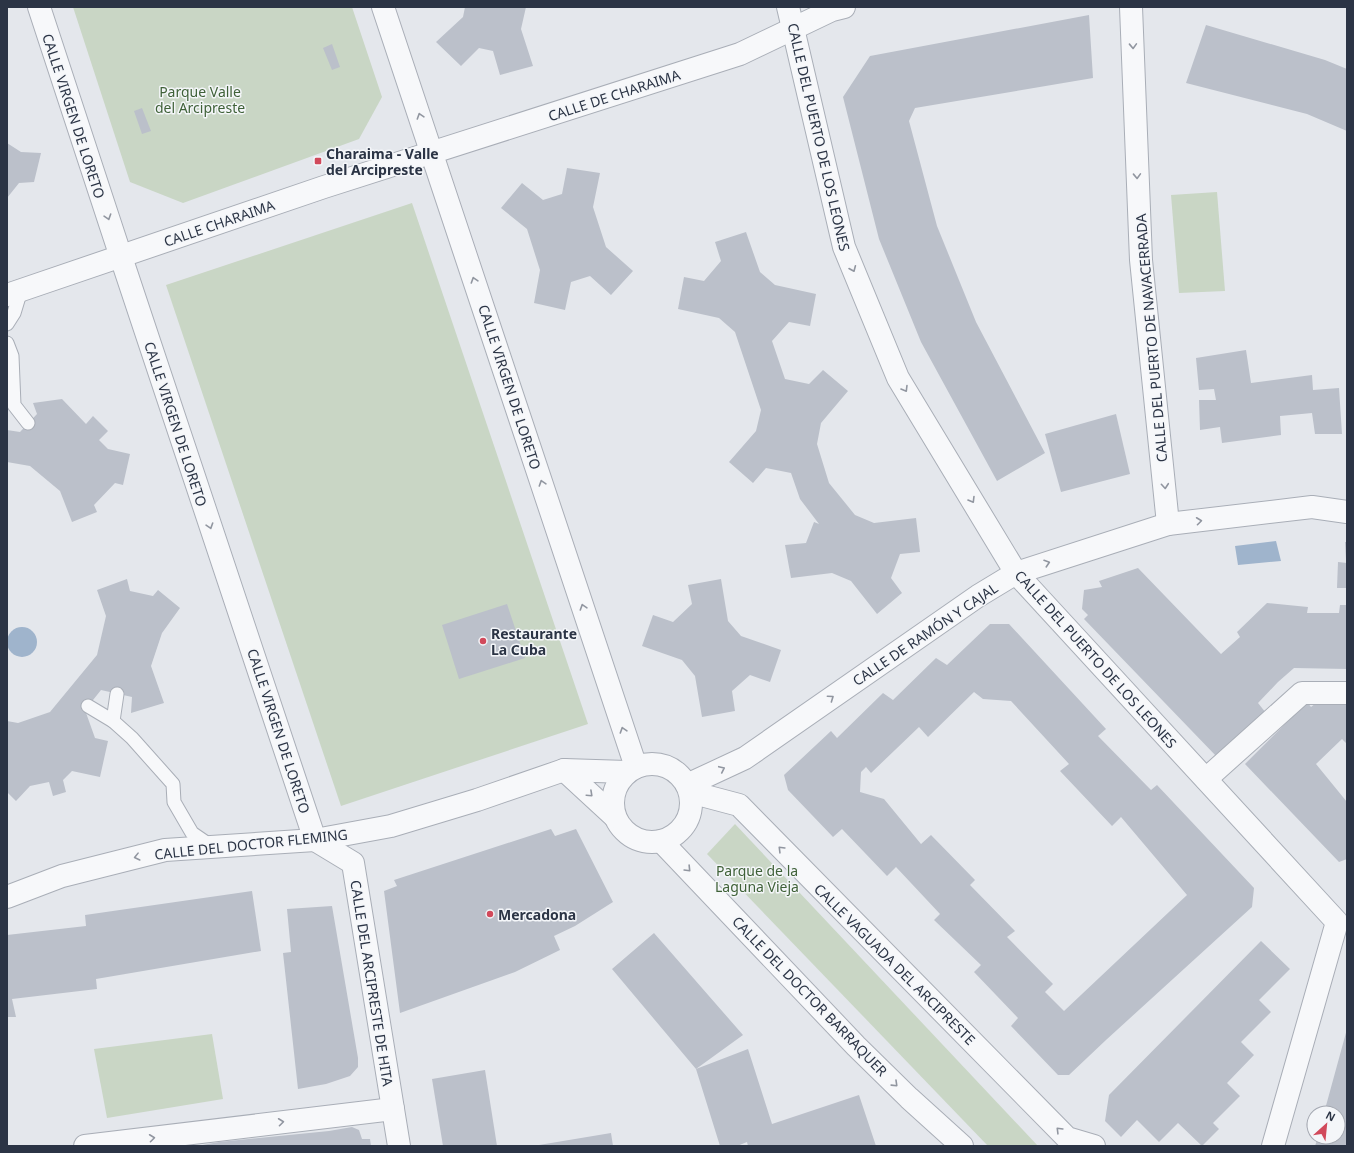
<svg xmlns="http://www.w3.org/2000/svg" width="1354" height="1153" viewBox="0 0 1354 1153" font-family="'Noto Sans',sans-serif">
  <rect width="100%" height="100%" fill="#e4e7ec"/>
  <g fill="#c9d6c5">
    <polygon points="73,7 352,7 382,97 359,139 183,203 130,182"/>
    <polygon points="1217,192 1225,291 1179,293 1171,195"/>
    <polygon points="412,203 588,724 341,806 166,285"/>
    <polygon points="735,824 1038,1146 988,1146 707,854"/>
    <polygon points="212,1034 223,1099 107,1118 94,1049"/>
  </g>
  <g fill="#9fb4cc">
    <polygon points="1276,541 1281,561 1238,565 1235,546"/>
    <circle cx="22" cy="642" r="15"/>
  </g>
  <g fill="#bbc0ca" fill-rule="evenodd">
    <polygon points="465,7 526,7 521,29 533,66 500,75 493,51 479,48 461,66 436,42 463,17"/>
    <polygon points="1089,15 1093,78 915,108 909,121 937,226 976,322 1045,453 997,481 921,342 879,239 843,97 870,56"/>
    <polygon points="1206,25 1325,60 1347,69 1347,131 1307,114 1186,83"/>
    <polygon points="332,44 340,67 332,70 323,48"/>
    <polygon points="142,108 151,131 142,134 134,111"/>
    <polygon points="7,143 21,152 41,153 34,182 19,183 7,198"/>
    <polygon points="567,168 600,173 593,207 606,247 633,271 611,295 590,276 571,282 565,310 534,303 540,270 527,229 501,208 522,183 543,200 562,194"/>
    <polygon points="746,232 760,272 775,285 816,294 810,326 789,322 772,341 785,379 809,384 823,370 848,391 821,423 817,444 829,483 855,515 874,523 916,518 920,552 900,554 891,578 902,593 877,614 851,581 832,573 791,578 785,545 806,543 814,522 819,524 800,499 791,473 766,468 753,483 729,462 756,431 761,410 735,332 719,318 678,309 684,277 704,281 721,261 715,242"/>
    <polygon points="1246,350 1251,383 1312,375 1313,390 1339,388 1342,434 1315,434 1312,413 1280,416 1281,435 1222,443 1220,427 1200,430 1199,400 1216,400 1214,389 1199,390 1196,358"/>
    <polygon points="62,399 86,424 93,416 108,431 99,440 108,449 130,454 123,485 115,483 94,505 97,512 72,522 60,491 30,466 7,462 7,430 20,432 37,414 33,403"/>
    <polygon points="1116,414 1130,474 1061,492 1045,434"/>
    <polygon points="1345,542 1347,542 1347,559 1346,559"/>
    <polygon points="1338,562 1347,563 1347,588 1337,588"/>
    <polygon points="1138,568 1221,654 1240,637 1237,632 1267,603 1308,607 1307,613 1339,613 1340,605 1347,605 1347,669 1294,668 1278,682 1258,703 1266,713 1217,757 1084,619 1088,615 1082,609 1084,590 1102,587 1099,581"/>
    <polygon points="127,579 130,591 153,596 158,590 180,608 162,633 151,666 164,703 131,713 132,697 101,690 85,710 95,738 108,741 100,777 72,771 63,780 66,792 53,796 49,782 30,786 16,801 7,792 7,721 18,723 50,712 97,655 106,616 97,590"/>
    <polygon points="721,579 728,621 741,636 781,650 770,682 750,675 732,691 735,711 702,717 695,676 682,660 642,646 653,615 673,622 692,604 688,585"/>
    <polygon points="507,604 525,658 459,679 442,625"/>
    <path d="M990,624h19l97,105 -8,7 53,54 6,-5 97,103 -2,19 -146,133 -37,35h-11l-47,-49 7,-8 -44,-46 7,-7 -47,-45 6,-6 -44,-47 -9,9 -45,-47 -9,8 -45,-47 -4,-15 47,-44 6,7 46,-45 10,7 43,-42 11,7zM974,692l9,7 28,2 58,63 -9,7 52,55 9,-9 66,78 -123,116 -19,-19 8,-8 -46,-47 8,-6 -45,-46 5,-5 -44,-45 -10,9 -37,-45 -24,-7 1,-20 5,-5 5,6 48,-46 9,10z"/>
    <polygon points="1307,702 1311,707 1316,703 1347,704 1347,744 1342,739 1316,764 1347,802 1347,859 1339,862 1245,764"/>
    <polygon points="551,829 555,836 576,829 613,902 575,926 554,936 560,950 515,972 400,1013 384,891 397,886 394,880"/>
    <polygon points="252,891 261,951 96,979 97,989 12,999 16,1017 7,1017 7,935 86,926 85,915"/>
    <polygon points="332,906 358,1058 358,1067 350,1076 326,1084 298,1089 283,953 291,952 287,909"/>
    <polygon points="654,933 743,1035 696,1069 748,1049 772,1124 859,1095 876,1146 748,1146 747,1142 737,1146 720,1146 696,1069 612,969"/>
    <polygon points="1261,941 1290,969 1259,1000 1271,1012 1241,1042 1254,1055 1227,1083 1240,1096 1213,1123 1219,1129 1202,1146 1178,1123 1159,1142 1137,1120 1121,1137 1105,1121 1109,1095"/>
    <polygon points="1347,1029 1347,1146 1315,1146 1318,1137 1338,1137 1338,1113 1324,1113"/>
    <polygon points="485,1070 497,1146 443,1146 432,1079"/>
    <polygon points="352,1127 359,1130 362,1139 370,1139 371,1146 197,1146 219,1142 329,1131"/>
    <polygon points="611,1133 613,1146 539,1146 539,1145"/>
  </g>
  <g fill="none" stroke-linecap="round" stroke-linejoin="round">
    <defs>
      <g id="lane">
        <polyline points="7,324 14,313 21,290"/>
        <polyline points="7,343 12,356 14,405 28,423"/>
        <polyline points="88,706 113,721 132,738 173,784 174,802 192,833 211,846"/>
        <polyline points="113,721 117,694"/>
      </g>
      <g id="street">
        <polyline points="39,7 121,257 315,840"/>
        <polyline points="383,7 636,767"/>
        <polyline points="788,7 844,247 898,378 1016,573 1337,922 1273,1146"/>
        <polyline points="1131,7 1141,260 1168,524"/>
        <polyline points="7,295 324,187 740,54 832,10 844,7"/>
        <circle cx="652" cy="803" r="39"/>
        <polyline points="564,770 615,817"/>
        <polyline points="1206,779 1302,693 1347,693"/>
        <polyline points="687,785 745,758 978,596 1016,573 1168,524 1312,507 1347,512"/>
        <polyline points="690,792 739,805 1067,1138 1094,1146"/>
        <polyline points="315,840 353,863 399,1146"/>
        <polyline points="661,841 856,1046 909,1098 962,1146"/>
        <polyline points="7,897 62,876 165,850 315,840 391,826 477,800 564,770 627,772"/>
        <polyline points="85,1146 393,1109"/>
      </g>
    </defs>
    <use href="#lane" stroke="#a9aeb7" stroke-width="15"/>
    <use href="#street" stroke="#a9aeb7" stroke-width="24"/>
    <use href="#lane" stroke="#f7f8fa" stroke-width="13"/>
    <use href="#street" stroke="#f7f8fa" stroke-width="22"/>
  </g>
  <defs><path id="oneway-chevron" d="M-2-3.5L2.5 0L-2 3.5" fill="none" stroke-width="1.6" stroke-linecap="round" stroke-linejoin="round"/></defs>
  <g stroke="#9196a0">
    <use href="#oneway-chevron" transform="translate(1133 46) rotate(88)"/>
    <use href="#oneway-chevron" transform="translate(420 116) rotate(-108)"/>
    <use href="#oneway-chevron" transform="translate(1137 176) rotate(88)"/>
    <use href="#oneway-chevron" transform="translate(108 217) rotate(72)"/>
    <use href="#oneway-chevron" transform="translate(853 269) rotate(67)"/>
    <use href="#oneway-chevron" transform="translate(474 280) rotate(-108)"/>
    <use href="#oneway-chevron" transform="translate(905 389) rotate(59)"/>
    <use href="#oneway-chevron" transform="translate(542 483) rotate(-108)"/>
    <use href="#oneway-chevron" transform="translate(1165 486) rotate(85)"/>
    <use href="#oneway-chevron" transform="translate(972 500) rotate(59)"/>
    <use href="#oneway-chevron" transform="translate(1199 521) rotate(-7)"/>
    <use href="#oneway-chevron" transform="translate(210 526) rotate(72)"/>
    <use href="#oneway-chevron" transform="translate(1047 563) rotate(-18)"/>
    <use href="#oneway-chevron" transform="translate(583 607) rotate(-108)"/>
    <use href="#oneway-chevron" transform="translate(831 698) rotate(-35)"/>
    <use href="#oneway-chevron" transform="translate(623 730) rotate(-108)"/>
    <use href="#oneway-chevron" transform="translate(722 769) rotate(-25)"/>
    <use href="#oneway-chevron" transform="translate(590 794) rotate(43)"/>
    <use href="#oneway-chevron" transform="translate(781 849) rotate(-135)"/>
    <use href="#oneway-chevron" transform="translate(137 857) rotate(166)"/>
    <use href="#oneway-chevron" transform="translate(688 869) rotate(46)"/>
    <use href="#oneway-chevron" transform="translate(895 1084) rotate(44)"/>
    <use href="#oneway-chevron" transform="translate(281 1122) rotate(-7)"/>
    <use href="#oneway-chevron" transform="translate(1059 1130) rotate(-135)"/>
    <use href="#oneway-chevron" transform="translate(152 1138) rotate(-7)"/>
  </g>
  <g fill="#d1495b" stroke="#f4f6f9" stroke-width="1.5">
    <rect x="314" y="157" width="8" height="8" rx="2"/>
    <circle cx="483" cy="641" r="4"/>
    <circle cx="490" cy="914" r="4"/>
  </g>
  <g text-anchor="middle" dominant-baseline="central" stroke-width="3" stroke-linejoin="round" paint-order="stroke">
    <g font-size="14" fill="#3f6138" stroke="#f4f6f9">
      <text x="200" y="91">Parque Valle<tspan x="200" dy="16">del Arcipreste</tspan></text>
      <text x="757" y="870">Parque de la<tspan x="757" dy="16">Laguna Vieja</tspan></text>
    </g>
    <g font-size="14" fill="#2b3445" stroke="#f4f6f9">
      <text transform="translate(614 95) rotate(-18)">CALLE DE CHARAIMA</text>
      <text transform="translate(74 116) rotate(72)">CALLE VIRGEN DE LORETO</text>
      <text transform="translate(819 137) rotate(77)">CALLE DEL PUERTO DE LOS LEONES</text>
      <text transform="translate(219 223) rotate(-19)">CALLE CHARAIMA</text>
      <text transform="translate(1151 338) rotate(-95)">CALLE DEL PUERTO DE NAVACERRADA</text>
      <text transform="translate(510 387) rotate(72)">CALLE VIRGEN DE LORETO</text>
      <text transform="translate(176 424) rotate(72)">CALLE VIRGEN DE LORETO</text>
      <text transform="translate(925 634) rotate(-34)">CALLE DE RAMÓN Y CAJAL</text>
      <text transform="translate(1096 659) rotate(48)">CALLE DEL PUERTO DE LOS LEONES</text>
      <text transform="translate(279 731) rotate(72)">CALLE VIRGEN DE LORETO</text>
      <text transform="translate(251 844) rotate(-6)">CALLE DEL DOCTOR FLEMING</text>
      <text transform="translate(895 964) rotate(45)">CALLE VAGUADA DEL ARCIPRESTE</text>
      <text transform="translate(372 983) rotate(81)">CALLE DEL ARCIPRESTE DE HITA</text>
      <text transform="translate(810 996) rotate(46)">CALLE DEL DOCTOR BARRAQUER</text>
    </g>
    <g font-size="14" font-weight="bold" fill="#2b3445" stroke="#f4f6f9" text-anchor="start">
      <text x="326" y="153">Charaima - Valle<tspan x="326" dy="16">del Arcipreste</tspan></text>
      <text x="491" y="633">Restaurante<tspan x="491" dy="16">La Cuba</tspan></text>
      <text x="498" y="914">Mercadona</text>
    </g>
  </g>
  <rect width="1354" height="1153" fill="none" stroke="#2b3445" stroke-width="16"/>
  <g transform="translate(1326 1125) rotate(27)"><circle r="19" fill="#f4f6f9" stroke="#a4a8b1"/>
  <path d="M0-3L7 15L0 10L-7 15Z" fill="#d1495b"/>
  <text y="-6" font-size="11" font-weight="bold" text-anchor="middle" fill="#2b3445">N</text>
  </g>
</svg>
